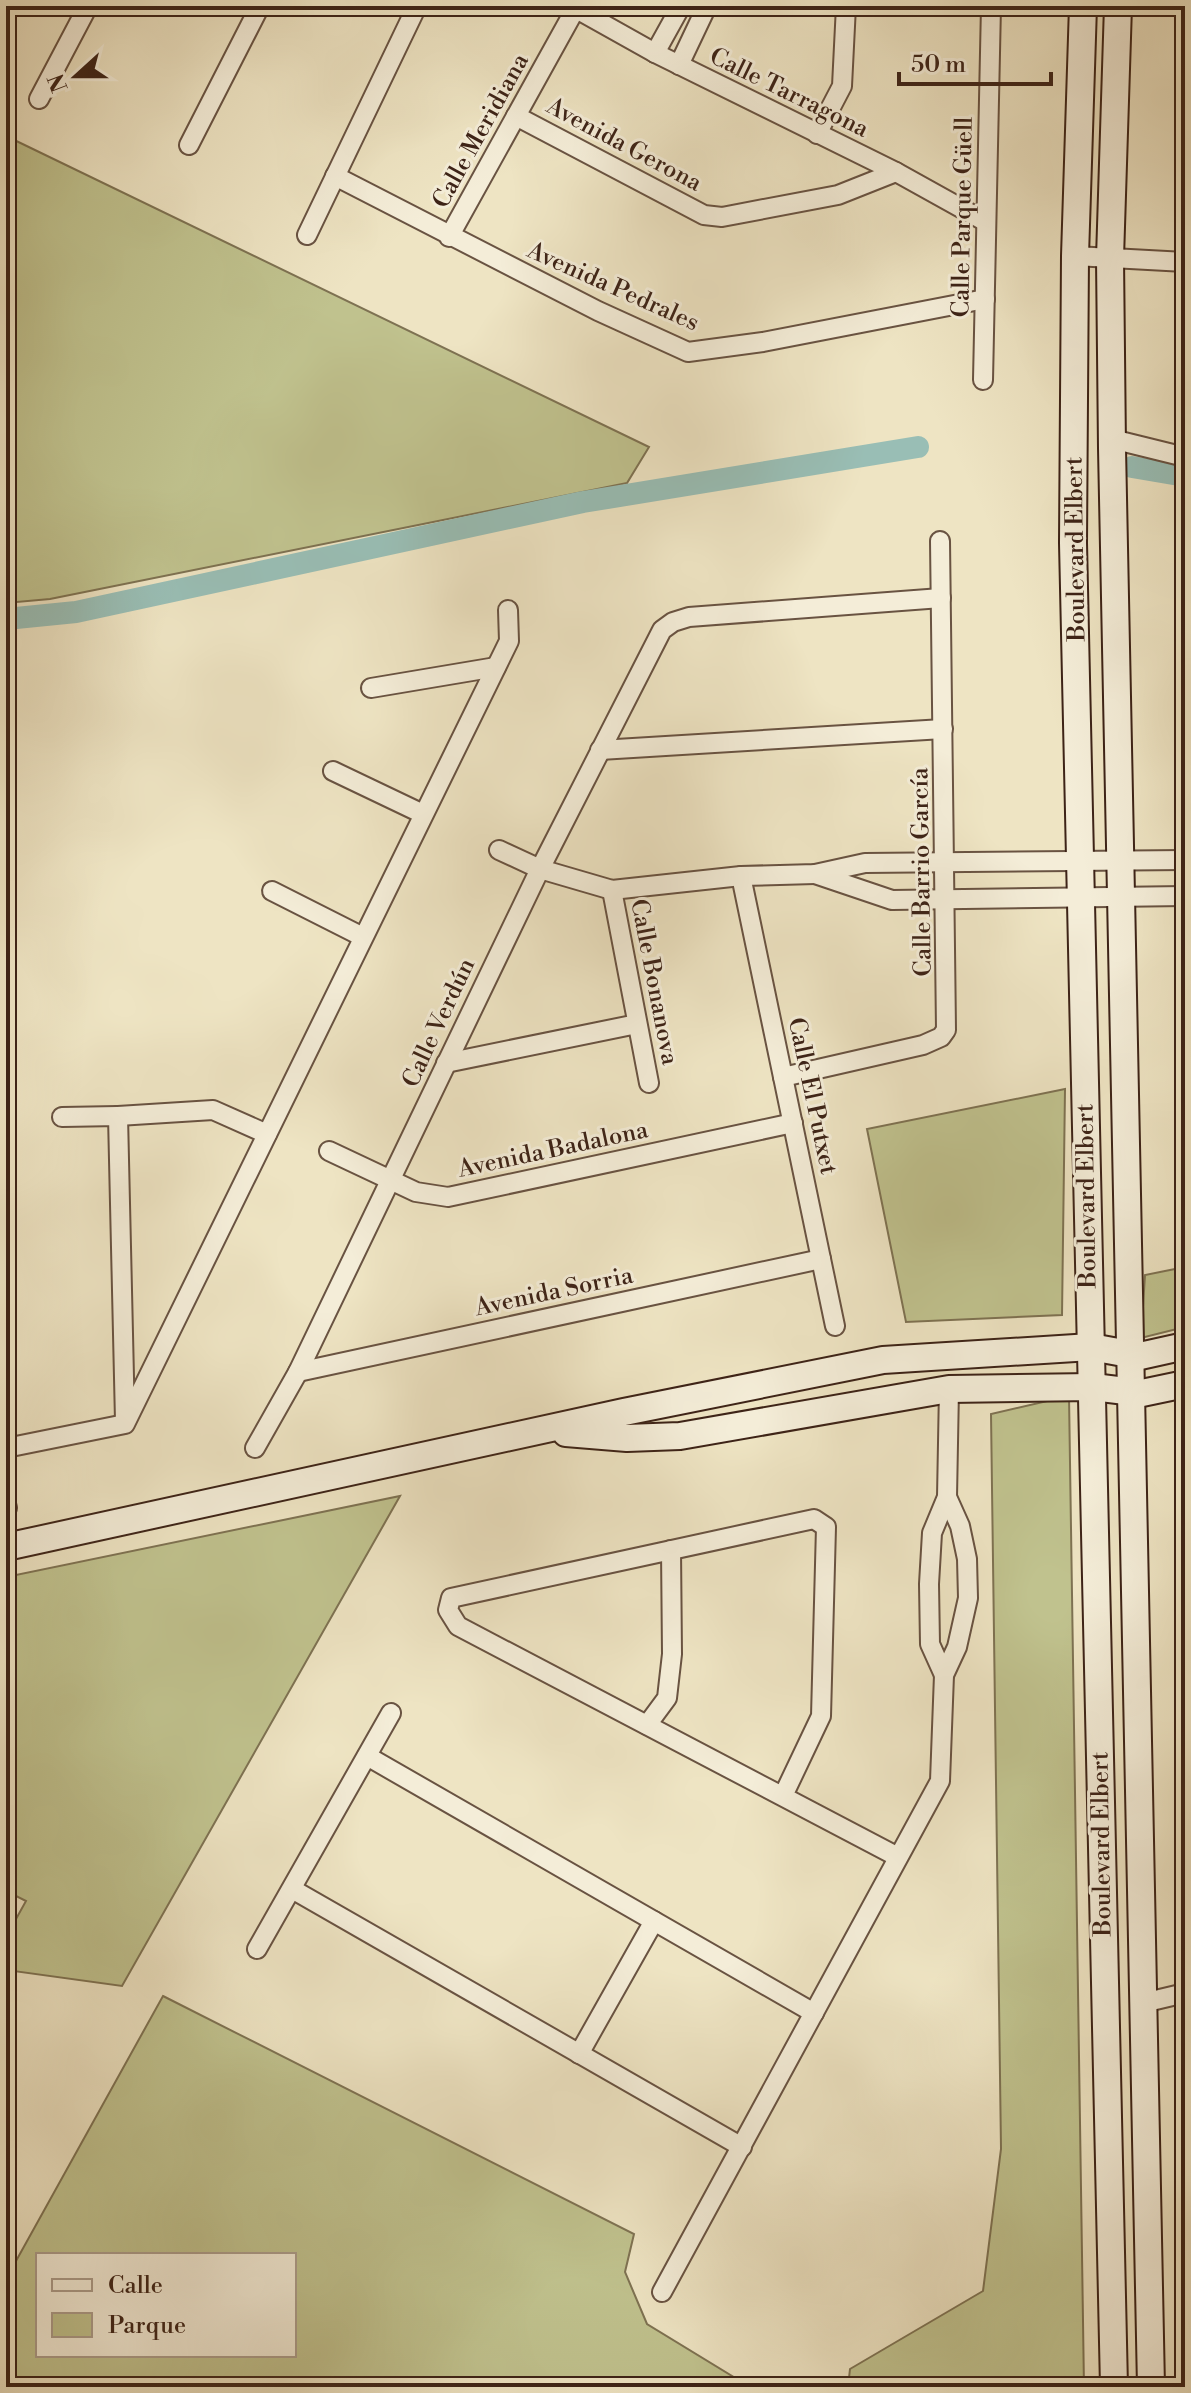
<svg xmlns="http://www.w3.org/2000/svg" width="1191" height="2393" viewBox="0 0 1191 2393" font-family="'Libre Bodoni',serif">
  <rect width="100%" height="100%" fill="#eee4c3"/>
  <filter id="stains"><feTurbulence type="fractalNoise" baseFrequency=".0025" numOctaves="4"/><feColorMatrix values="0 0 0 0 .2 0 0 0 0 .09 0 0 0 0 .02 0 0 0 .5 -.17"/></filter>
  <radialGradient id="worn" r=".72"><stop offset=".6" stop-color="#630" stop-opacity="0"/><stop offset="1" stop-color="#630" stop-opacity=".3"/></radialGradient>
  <g fill="#c0c28e" stroke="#7e7252" stroke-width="2" fill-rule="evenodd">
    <polygon points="6,136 649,447 627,483 50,599 6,603"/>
    <polygon points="1065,1089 1062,1315 906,1322 867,1129"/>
    <polygon points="1185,1267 1185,1327 1141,1338 1145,1275"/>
    <polygon points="1069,1396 1084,2387 848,2387 850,2369 983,2291 1001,2149 991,1414"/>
    <polygon points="400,1496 122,1986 6,1970 6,1937 26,1901 6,1891 6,1577"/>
    <path d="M163,1996l471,238 -9,38 22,52 103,63h-744v-108zM294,2255v100h-256v-100z"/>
  </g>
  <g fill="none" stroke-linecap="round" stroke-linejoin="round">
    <g stroke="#99beb5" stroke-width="22">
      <polyline points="1132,467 1185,476"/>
      <polyline points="6,619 76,612 583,502 918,447"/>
    </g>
    <defs>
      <g id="street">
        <polyline points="571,6 655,53 896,172 986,222"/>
        <polyline points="655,53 681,6"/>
        <polyline points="679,65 707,6"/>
        <polyline points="39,99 88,6"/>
        <polyline points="516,116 704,215 722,217 838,195 896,172"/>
        <polyline points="817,134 842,86 846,6"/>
        <polyline points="189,145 260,6"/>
        <polyline points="335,176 598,311 688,352 763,342 985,299"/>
        <polyline points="307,235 417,6"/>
        <polyline points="449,237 577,6"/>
        <polyline points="1075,256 1185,262"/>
        <polyline points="983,380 991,6"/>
        <polyline points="1112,439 1185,457"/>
        <polyline points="371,688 496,667"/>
        <polyline points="600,750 943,729"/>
        <polyline points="333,771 423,814"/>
        <polyline points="499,850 540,869 612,890 741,876 815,874 865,863 1185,860"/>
        <polyline points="815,874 892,900 1185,896"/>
        <polyline points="741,876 835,1326"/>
        <polyline points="612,890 649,1083"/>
        <polyline points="272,891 363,937"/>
        <polyline points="446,1063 637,1024"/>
        <polyline points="783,1077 923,1045 941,1037 946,1030 940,541"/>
        <polyline points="118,1116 213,1110 267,1134"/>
        <polyline points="62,1117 118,1116 125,1421"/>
        <polyline points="329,1151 416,1192 448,1197 793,1123"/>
        <polyline points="298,1372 821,1259"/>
        <polyline points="6,1448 125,1424 509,641 508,610"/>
        <polyline points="255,1448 298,1372 540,869 662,630 673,622 689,617 941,598"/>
        <polyline points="6,1504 7,1508"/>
        <polyline points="944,1675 930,1644 929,1584 932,1533 947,1497 949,1389"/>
        <polyline points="647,1725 667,1698 672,1654 671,1550"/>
        <polyline points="367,1756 814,2013"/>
        <polyline points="783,1796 821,1716 826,1527 814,1519 451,1598 448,1610 458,1626 898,1857"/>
        <polyline points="292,1889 742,2147"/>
        <polyline points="257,1949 391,1713"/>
        <polyline points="1143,2003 1185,1993"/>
        <polyline points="579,2054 654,1921"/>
        <polyline points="662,2292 940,1781 944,1675 957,1647 968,1598 967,1559 960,1526 947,1497"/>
      </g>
      <g id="secondary">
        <polyline points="1083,6 1075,256 1073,543 1114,2387"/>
        <polyline points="1118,6 1110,258 1112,448 1151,2387"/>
        <polyline points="566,1433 627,1438 680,1436 949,1389 1093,1387 1142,1393 1185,1384"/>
        <polyline points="6,1547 624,1412 883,1360 1091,1347 1140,1356 1185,1346"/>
      </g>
    </defs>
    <use href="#street" stroke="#695342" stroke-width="22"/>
    <use href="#secondary" stroke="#3d2317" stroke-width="30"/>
    <use href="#street" stroke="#f4edd8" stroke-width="18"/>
    <use href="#secondary" stroke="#f4edd8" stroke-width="26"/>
  </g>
  <g text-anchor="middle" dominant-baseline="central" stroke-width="6" stroke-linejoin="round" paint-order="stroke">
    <g font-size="24" fill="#3d2317" stroke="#f4edd8">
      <text transform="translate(789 93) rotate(26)">Calle Tarragona</text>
      <text transform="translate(481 131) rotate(-61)">Calle Meridiana</text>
      <text transform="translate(624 145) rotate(28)">Avenida Gerona</text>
      <text transform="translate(963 217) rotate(-89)">Calle Parque Güell</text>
      <text transform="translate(613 287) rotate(24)">Avenida Pedrales</text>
      <text transform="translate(1076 549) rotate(-91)">Boulevard Elbert</text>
      <text transform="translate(922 872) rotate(-91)">Calle Barrio García</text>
      <text transform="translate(654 982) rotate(79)">Calle Bonanova</text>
      <text transform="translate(439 1023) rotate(-65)">Calle Verdún</text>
      <text transform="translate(812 1096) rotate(78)">Calle El Putxet</text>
      <text transform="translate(553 1150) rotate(-12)">Avenida Badalona</text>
      <text transform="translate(1087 1196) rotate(-91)">Boulevard Elbert</text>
      <text transform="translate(554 1292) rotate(-12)">Avenida Sorria</text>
      <text transform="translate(1102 1844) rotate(-91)">Boulevard Elbert</text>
    </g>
  </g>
  <rect width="1191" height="2393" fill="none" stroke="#eee4c3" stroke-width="32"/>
  <rect x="8" y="8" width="1175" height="2377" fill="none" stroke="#3d2317" stroke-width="4"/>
  <rect x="16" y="16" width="1159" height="2361" fill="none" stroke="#3d2317" stroke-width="2"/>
  <rect x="36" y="2253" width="260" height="104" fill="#f4edd8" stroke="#ab9c8b" stroke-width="2"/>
  <rect x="52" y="2279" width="40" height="12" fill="#f4edd8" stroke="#ab9c8b" stroke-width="2"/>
  <text x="108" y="2293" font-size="24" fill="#3d2317">Calle</text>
  <rect x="52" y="2313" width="40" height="24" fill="#c0c28e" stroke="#ab9c8b" stroke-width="2"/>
  <text x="108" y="2333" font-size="24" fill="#3d2317">Parque</text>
  <g transform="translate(76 76) rotate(249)" stroke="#f4edd8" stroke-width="6" paint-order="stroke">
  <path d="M0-6L14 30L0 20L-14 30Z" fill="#3d2317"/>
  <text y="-12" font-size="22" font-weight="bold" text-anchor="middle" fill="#3d2317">N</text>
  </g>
  <path d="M899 72v12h152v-12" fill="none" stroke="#3d2317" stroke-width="4"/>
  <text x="911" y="72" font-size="24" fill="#3d2317" stroke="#f4edd8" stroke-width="6" paint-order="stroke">50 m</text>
  <rect width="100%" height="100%" filter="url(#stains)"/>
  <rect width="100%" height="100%" fill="url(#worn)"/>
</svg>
